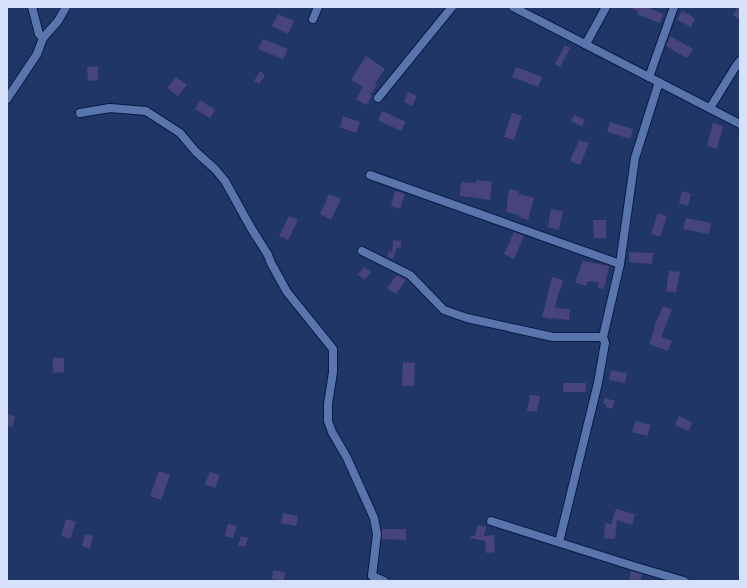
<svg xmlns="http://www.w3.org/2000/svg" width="747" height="588" viewBox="0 0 747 588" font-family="'Playfair Display',serif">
  <rect width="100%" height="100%" fill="#1f3667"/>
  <g fill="#47447c">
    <polygon points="630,7 646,7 663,14 660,23 637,14 638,12"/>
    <polygon points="738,7 740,7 740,20 733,15"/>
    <polygon points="682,11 695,18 691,27 677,20"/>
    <polygon points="278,14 294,21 288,34 272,26"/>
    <polygon points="670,36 693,49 687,58 666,46"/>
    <polygon points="263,39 288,49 283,59 258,49"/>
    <polygon points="565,45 570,48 560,67 555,64"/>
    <polygon points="366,56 385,69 375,84 377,85 370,95 372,96 366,105 356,99 363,87 351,80"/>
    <polygon points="98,66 98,80 88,81 87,67"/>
    <polygon points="516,67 542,77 538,87 512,77"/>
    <polygon points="260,71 265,75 259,84 254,81"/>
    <polygon points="176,77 187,85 178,96 167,88"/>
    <polygon points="408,92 417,96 412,106 404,102"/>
    <polygon points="200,100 215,110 210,118 195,109"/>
    <polygon points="382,111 406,122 401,131 378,120"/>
    <polygon points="512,113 522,116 514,140 504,137"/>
    <polygon points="574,115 585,120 582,127 571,121"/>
    <polygon points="343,116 360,122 356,133 340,127"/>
    <polygon points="610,122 633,129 630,139 607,132"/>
    <polygon points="713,123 723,126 717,149 707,146"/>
    <polygon points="579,140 589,143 580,165 570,161"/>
    <polygon points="476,180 492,182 490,200 469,197 460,196 461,182 476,183"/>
    <polygon points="509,189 519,191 519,194 534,198 528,220 519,217 519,215 506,212"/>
    <polygon points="395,191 405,194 400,209 391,206"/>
    <polygon points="682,191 691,194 688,206 679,203"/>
    <polygon points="329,194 341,199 331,220 320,214"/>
    <polygon points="551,209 563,211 559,230 548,227"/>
    <polygon points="658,213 667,216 660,237 651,234"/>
    <polygon points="289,216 298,220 288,240 279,236"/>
    <polygon points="686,218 711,223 709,234 683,229"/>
    <polygon points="593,220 606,220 606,238 594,238"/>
    <polygon points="514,232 524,236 514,259 504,254"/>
    <polygon points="393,240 401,241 401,248 397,248 393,259 387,257 389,251 392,252"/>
    <polygon points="629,252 653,253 652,264 629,262"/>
    <polygon points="583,261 609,266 604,289 598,288 599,283 588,281 586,286 575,282"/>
    <polygon points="364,267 371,272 365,280 358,275"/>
    <polygon points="669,271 680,272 676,293 666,291"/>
    <polygon points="397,275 406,280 396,294 387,288"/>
    <polygon points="552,277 563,280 560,291 559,291 555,308 570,309 569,320 552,318 552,319 542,317"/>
    <polygon points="663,306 672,310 661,337 672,341 668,351 649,344 655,328 654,327"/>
    <polygon points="53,358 64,358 64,372 53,373"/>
    <polygon points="403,362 415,363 414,386 402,386"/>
    <polygon points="611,370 627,373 625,383 609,380"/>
    <rect x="563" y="383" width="23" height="9"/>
    <polygon points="530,395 540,396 537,412 527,411"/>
    <polygon points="605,398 615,401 612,409 606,407 606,404 603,403"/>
    <polygon points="7,414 15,417 12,427 7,425"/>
    <polygon points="679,416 692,422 689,431 675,425"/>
    <polygon points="636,421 651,425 647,436 632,432"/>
    <polygon points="159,471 170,475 161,500 150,496"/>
    <polygon points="210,472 220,475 215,488 205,484"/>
    <polygon points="616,509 635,514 632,525 617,520 615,539 604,538 605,523 611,524"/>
    <polygon points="283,513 298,516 296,526 281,523"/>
    <polygon points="66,519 76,522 70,539 61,536"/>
    <polygon points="228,524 237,526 233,538 225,536"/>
    <polygon points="478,525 486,527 484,536 494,535 495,552 486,553 485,541 471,538 471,536 475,536"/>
    <polygon points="382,529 406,529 406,540 382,539"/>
    <polygon points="85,534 93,536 90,549 82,546"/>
    <polygon points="241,536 248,538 245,547 238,545"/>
    <polygon points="273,570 285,572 284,581 272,579"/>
    <polygon points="631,571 642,574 640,581 629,581"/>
  </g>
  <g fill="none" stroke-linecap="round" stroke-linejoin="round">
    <defs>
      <g id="minor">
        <polyline points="32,7 39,34 43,38"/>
        <polyline points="513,7 740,124"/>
        <polyline points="313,19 318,7"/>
        <polyline points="585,44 588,40 606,7"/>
        <polyline points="649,77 674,7"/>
        <polyline points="378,98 452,7"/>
        <polyline points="7,99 37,54 43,38 58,21 66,7"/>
        <polyline points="710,108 736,66 740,61"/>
        <polyline points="80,113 110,108 146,111 180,133 196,152 215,169 225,181 251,228 268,255 271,263 287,292 333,349 333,372 328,404 328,421 332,432 347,458 374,518 377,534 372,576 384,581"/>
        <polyline points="370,175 620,264"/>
        <polyline points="362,251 410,275 444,310 467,318 553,337 603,337"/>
        <polyline points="491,521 633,566 684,581"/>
        <polyline points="559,542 598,383 605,343 603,337 620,264 635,158 659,82"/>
      </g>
    </defs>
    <use href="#minor" stroke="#081b4a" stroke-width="10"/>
    <use href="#minor" stroke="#5a75ac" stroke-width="8"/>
  </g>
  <rect width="747" height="588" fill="none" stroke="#d6e2fb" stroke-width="16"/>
</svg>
